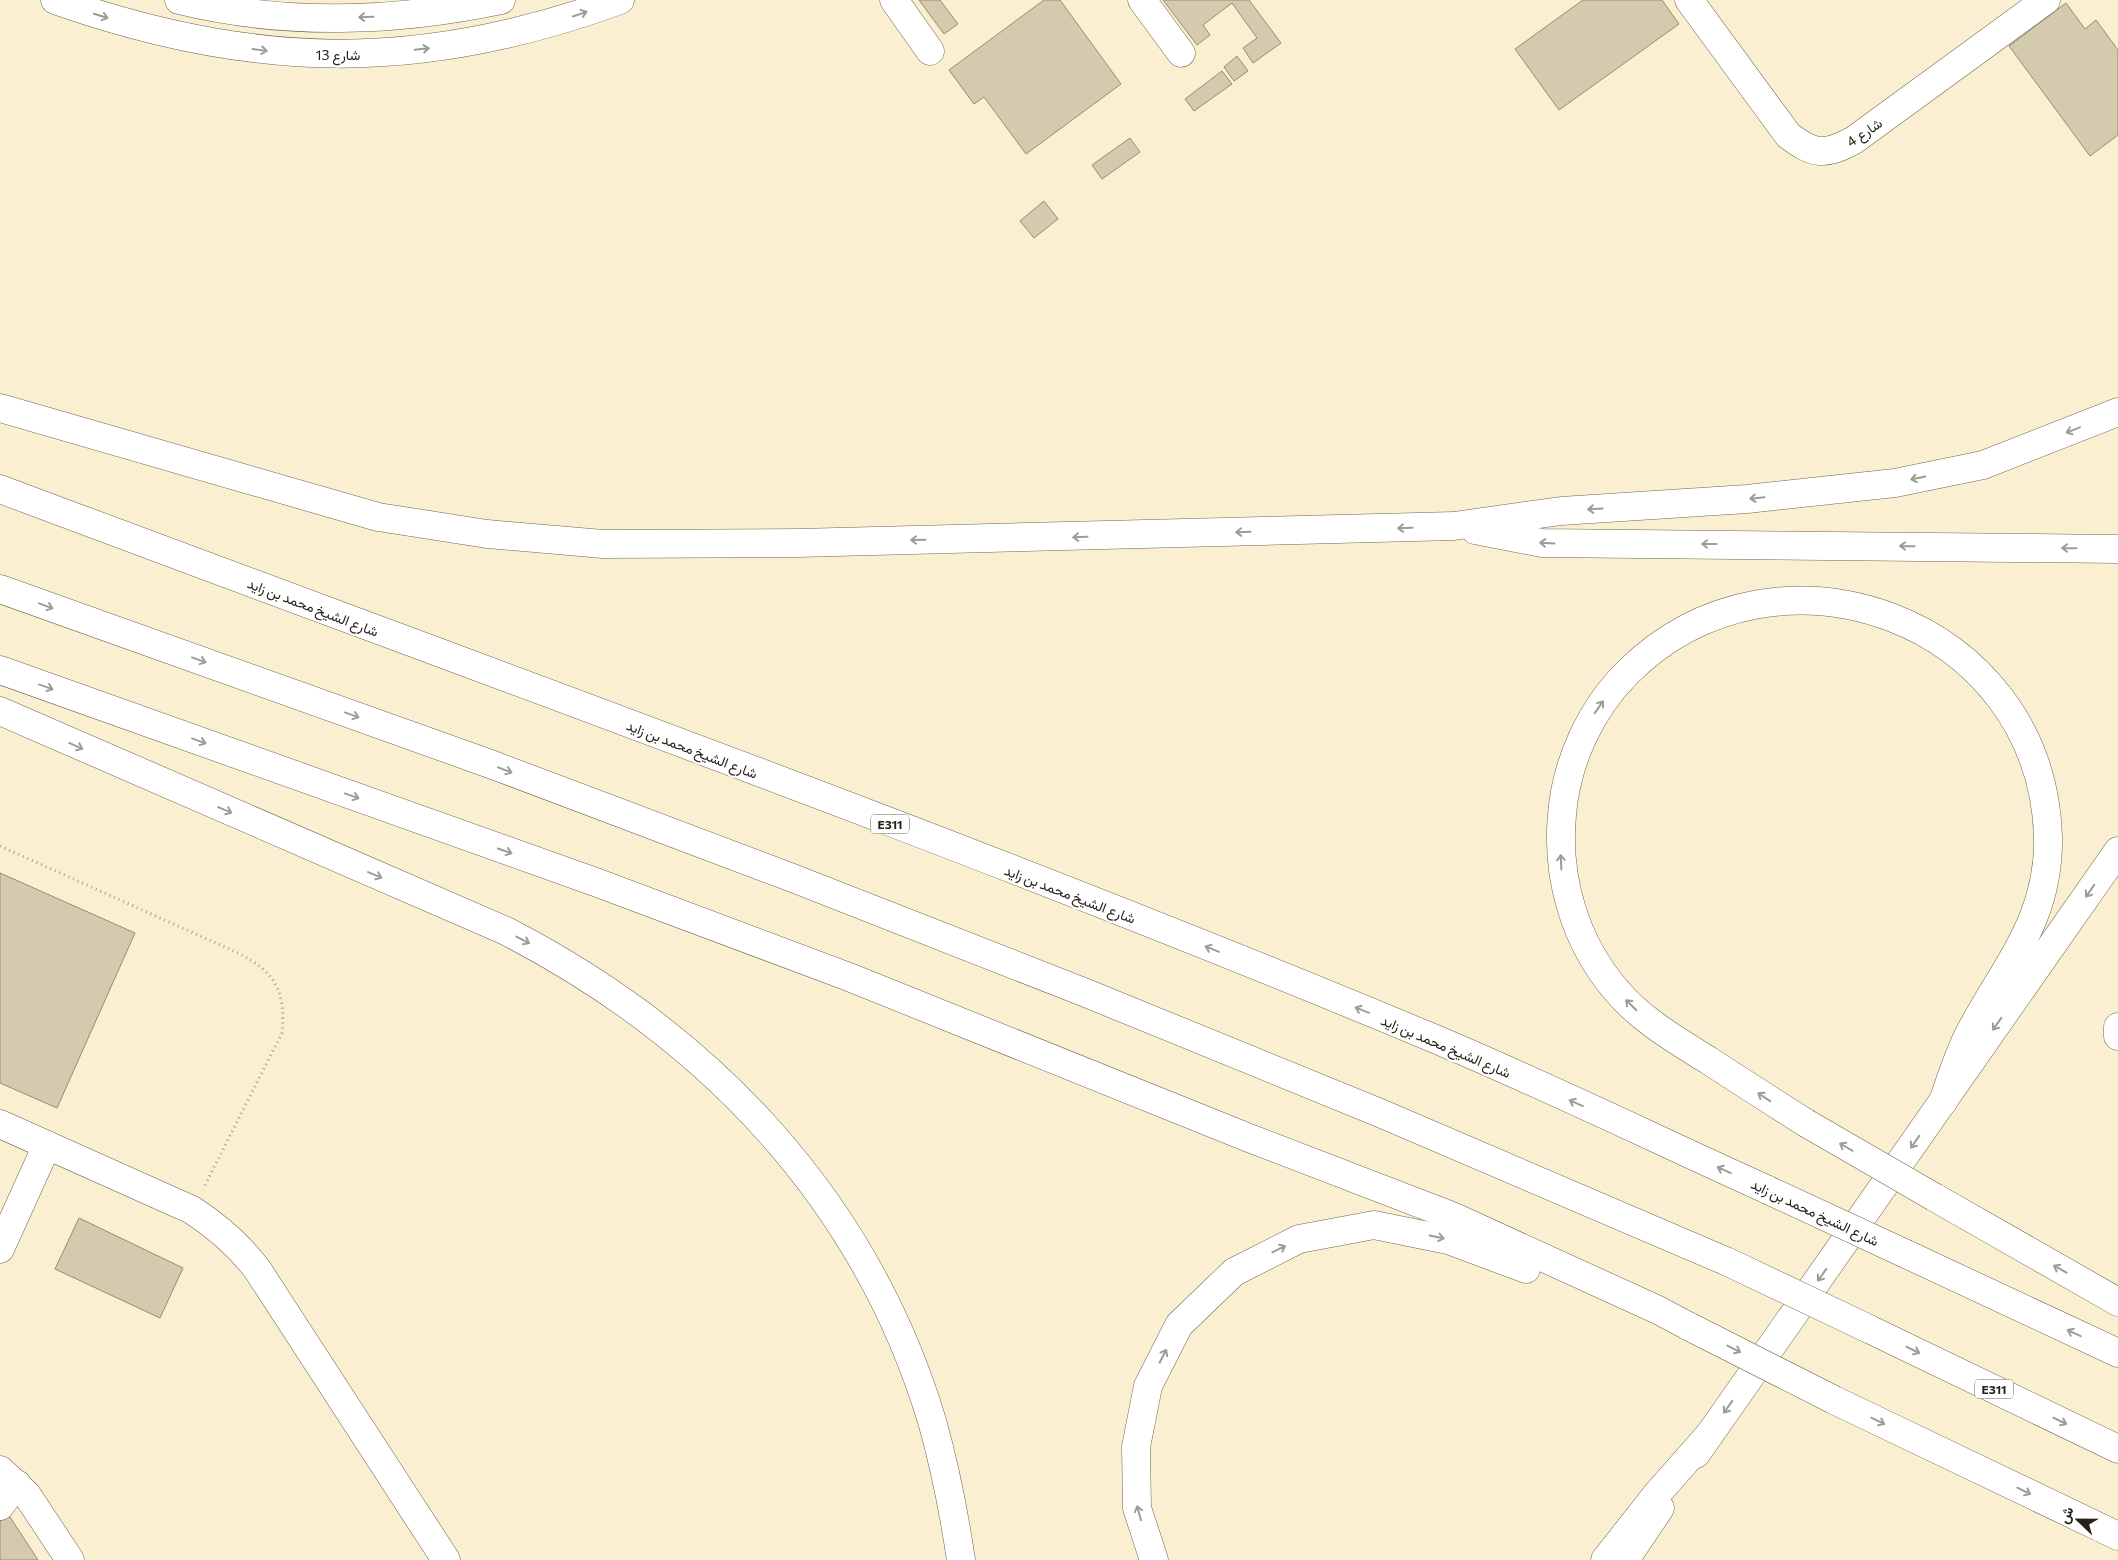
<svg xmlns="http://www.w3.org/2000/svg" width="2118" height="1560" viewBox="0 0 2118 1560" font-family="Commissioner,Vazirmatn,sans-serif">
  <rect width="100%" height="100%" fill="#faefd1"/>
  <g fill="#d4caad" stroke="#968c71">
    <polygon points="919,0 940,0 958,24 944,34"/>
    <polygon points="1044,0 1060,0 1121,84 1026,154 984,97 974,104 949,70"/>
    <polygon points="1163,0 1249,0 1281,43 1253,63 1243,48 1257,38 1232,3 1203,25 1210,35 1197,45"/>
    <polygon points="1583,0 1662,0 1679,24 1559,110 1515,49"/>
    <polygon points="2066,3 2085,29 2096,20 2118,50 2118,135 2090,156 2009,46"/>
    <polygon points="1237,56 1248,71 1234,81 1224,67"/>
    <polygon points="1222,71 1232,84 1194,111 1185,99"/>
    <polygon points="1130,138 1140,152 1102,179 1092,165"/>
    <polygon points="1044,201 1058,219 1034,238 1020,221"/>
    <polygon points="0,873 135,933 57,1108 0,1083"/>
    <polygon points="79,1218 183,1268 160,1318 55,1269"/>
    <polygon points="10,1517 38,1560 0,1560 0,1521"/>
  </g>
  <g fill="none" stroke-linecap="round" stroke-linejoin="round">
    <defs>
      <g id="minor">
        <path d="M55,0c199,70 366,73 565,0"/>
        <path d="M179,0c105,26 217,22 322,0"/>
        <polyline points="894,0 930,51"/>
        <polyline points="1142,0 1181,53"/>
        <path d="M1689,0l99,135c26,20 37,21 66,5l192,-140"/>
        <polyline points="2118,1027 2118,1036"/>
        <path d="M0,1124l192,86c26,17 46,34 65,59l189,291"/>
        <polyline points="0,1249 47,1145"/>
        <polyline points="0,1470 27,1495 70,1560"/>
        <polyline points="0,1506 17,1484"/>
      </g>
      <g id="major">
        <polyline points="1696,1454 2118,851"/>
        <polyline points="1625,1560 1660,1508"/>
      </g>
      <g id="highway">
        <polyline points="0,408 378,517 487,534 603,544 798,543 1454,526 1561,511 1747,499 1895,483 1983,465 2118,412"/>
        <path d="M0,489c477,179 958,351 1428,547 115,48 227,103 340,154"/>
        <polyline points="1475,530 1542,543 2118,549"/>
        <polyline points="0,589 493,765 790,877 1086,993 1380,1113 1728,1262"/>
        <polyline points="0,670 598,883 849,977 1249,1138 1452,1216 1658,1310 1690,1327"/>
        <path d="M0,711l506,220c203,105 359,268 426,490 13,46 22,92 29,139"/>
        <path d="M1806,1123c-33,-21 -66,-42 -98,-63 -32,-20 -67,-40 -92,-70 -41,-48 -60,-112 -54,-175 4,-52 28,-105 65,-142 150,-150 414,-53 421,163 2,84 -43,129 -79,198 -11,22 -18,44 -26,68"/>
        <polyline points="1934,1197 2118,1302"/>
        <polyline points="1906,1254 2118,1353"/>
        <polyline points="1869,1329 2118,1449"/>
        <polyline points="1834,1400 2118,1536"/>
        <polyline points="1154,1560 1137,1508 1136,1447 1148,1386 1179,1325 1234,1272 1299,1239 1374,1225 1448,1240 1526,1269"/>
        <polyline points="1605,1560 1657,1494 1709,1435"/>
      </g>
    </defs>
    <use href="#minor" stroke="#6f664b" stroke-width="29"/>
    <use href="#major" stroke="#6f664b" stroke-width="29"/>
    <use href="#highway" stroke="#6f664b" stroke-width="29"/>
    <path stroke="#a69e87" stroke-width="3" stroke-dasharray="1 4" stroke-linecap="butt" d="M0,846l238,107c38,19 48,39 44,80l-79,156"/>
    <use href="#minor" stroke="#fff" stroke-width="28"/>
    <use href="#major" stroke="#fff" stroke-width="28"/>
    <use href="#highway" stroke="#fff" stroke-width="28"/>
    <defs>
      <g id="highway-bridge">
        <polyline points="1806,1123 1934,1197"/>
        <polyline points="1768,1190 1906,1254"/>
        <polyline points="1728,1262 1869,1329"/>
        <polyline points="1690,1327 1834,1400"/>
      </g>
    </defs>
    <use href="#highway-bridge" stroke="#6f664b" stroke-width="29" stroke-linecap="butt"/>
    <use href="#highway-bridge" stroke="#fff" stroke-width="28"/>
  </g>
  <defs><path id="oneway-shaft" d="M-6 0H5M1.5-3L5.5 0L1.5 3" fill="none" stroke-width="1.6" stroke-linecap="round" stroke-linejoin="round" transform="scale(1.25)"/></defs>
  <g stroke="#9d9c97">
    <use href="#oneway-shaft" transform="translate(580 14) rotate(-19)"/>
    <use href="#oneway-shaft" transform="translate(101 16) rotate(17)"/>
    <use href="#oneway-shaft" transform="translate(366 17) rotate(178)"/>
    <use href="#oneway-shaft" transform="translate(422 49) rotate(-6)"/>
    <use href="#oneway-shaft" transform="translate(260 50) rotate(8)"/>
    <use href="#oneway-shaft" transform="translate(2073 430) rotate(159)"/>
    <use href="#oneway-shaft" transform="translate(1918 478) rotate(168)"/>
    <use href="#oneway-shaft" transform="translate(1757 498) rotate(174)"/>
    <use href="#oneway-shaft" transform="translate(1595 509) rotate(177)"/>
    <use href="#oneway-shaft" transform="translate(1405 528) rotate(178)"/>
    <use href="#oneway-shaft" transform="translate(1243 532) rotate(178)"/>
    <use href="#oneway-shaft" transform="translate(1080 537) rotate(178)"/>
    <use href="#oneway-shaft" transform="translate(918 540) rotate(179)"/>
    <use href="#oneway-shaft" transform="translate(1547 543) rotate(-177)"/>
    <use href="#oneway-shaft" transform="translate(1709 544) rotate(-180)"/>
    <use href="#oneway-shaft" transform="translate(1907 546) rotate(-179)"/>
    <use href="#oneway-shaft" transform="translate(2069 548) rotate(-179)"/>
    <use href="#oneway-shaft" transform="translate(46 606) rotate(20)"/>
    <use href="#oneway-shaft" transform="translate(199 660) rotate(20)"/>
    <use href="#oneway-shaft" transform="translate(46 687) rotate(20)"/>
    <use href="#oneway-shaft" transform="translate(1599 707) rotate(-55)"/>
    <use href="#oneway-shaft" transform="translate(352 715) rotate(20)"/>
    <use href="#oneway-shaft" transform="translate(199 741) rotate(20)"/>
    <use href="#oneway-shaft" transform="translate(76 746) rotate(24)"/>
    <use href="#oneway-shaft" transform="translate(505 770) rotate(21)"/>
    <use href="#oneway-shaft" transform="translate(352 796) rotate(20)"/>
    <use href="#oneway-shaft" transform="translate(225 810) rotate(23)"/>
    <use href="#oneway-shaft" transform="translate(505 851) rotate(19)"/>
    <use href="#oneway-shaft" transform="translate(1561 862) rotate(-93)"/>
    <use href="#oneway-shaft" transform="translate(375 875) rotate(23)"/>
    <use href="#oneway-shaft" transform="translate(2090 891) rotate(125)"/>
    <use href="#oneway-shaft" transform="translate(523 940) rotate(27)"/>
    <use href="#oneway-shaft" transform="translate(1212 949) rotate(-158)"/>
    <use href="#oneway-shaft" transform="translate(1631 1005) rotate(-135)"/>
    <use href="#oneway-shaft" transform="translate(1362 1010) rotate(-158)"/>
    <use href="#oneway-shaft" transform="translate(1997 1024) rotate(125)"/>
    <use href="#oneway-shaft" transform="translate(1764 1097) rotate(-147)"/>
    <use href="#oneway-shaft" transform="translate(1576 1103) rotate(-156)"/>
    <use href="#oneway-shaft" transform="translate(1915 1142) rotate(125)"/>
    <use href="#oneway-shaft" transform="translate(1846 1147) rotate(-150)"/>
    <use href="#oneway-shaft" transform="translate(1724 1170) rotate(-156)"/>
    <use href="#oneway-shaft" transform="translate(1437 1237) rotate(11)"/>
    <use href="#oneway-shaft" transform="translate(1279 1249) rotate(-27)"/>
    <use href="#oneway-shaft" transform="translate(2060 1269) rotate(-151)"/>
    <use href="#oneway-shaft" transform="translate(1822 1275) rotate(125)"/>
    <use href="#oneway-shaft" transform="translate(2074 1333) rotate(-155)"/>
    <use href="#oneway-shaft" transform="translate(1734 1349) rotate(27)"/>
    <use href="#oneway-shaft" transform="translate(1913 1350) rotate(26)"/>
    <use href="#oneway-shaft" transform="translate(1163 1356) rotate(-63)"/>
    <use href="#oneway-shaft" transform="translate(1728 1407) rotate(125)"/>
    <use href="#oneway-shaft" transform="translate(1878 1421) rotate(26)"/>
    <use href="#oneway-shaft" transform="translate(2060 1421) rotate(26)"/>
    <use href="#oneway-shaft" transform="translate(2024 1491) rotate(26)"/>
    <use href="#oneway-shaft" transform="translate(1139 1513) rotate(-105)"/>
  </g>
  <g text-anchor="middle" dominant-baseline="central" stroke-width="4.5" stroke-linejoin="round" paint-order="stroke">
    <g fill="#fff" stroke="#67645d" stroke-width="1">
      <rect x="871" y="814.5" width="38" height="19" rx="4"/>
      <rect x="1975" y="1379.5" width="38" height="19" rx="4"/>
    </g>
    <g font-size="12" font-weight="bold" fill="#262217">
      <text x="890" y="824">E311</text>
      <text x="1994" y="1389">E311</text>
    </g>
    <g font-size="14" fill="#262217" stroke="#fff">
      <text x="338" y="54">شارع 13</text>
      <text transform="translate(1864 132) rotate(-34)">شارع 4</text>
      <text transform="translate(313 607) rotate(21)">شارع الشيخ محمد بن زايد</text>
      <text transform="translate(692 749) rotate(21)">شارع الشيخ محمد بن زايد</text>
      <text transform="translate(1070 894) rotate(21)">شارع الشيخ محمد بن زايد</text>
      <text transform="translate(1446 1046) rotate(23)">شارع الشيخ محمد بن زايد</text>
      <text transform="translate(1815 1212) rotate(25)">شارع الشيخ محمد بن زايد</text>
    </g>
  </g>
  <g transform="translate(2078 1520) rotate(292)" stroke="#ffffff" stroke-width="4" paint-order="stroke">
  <path d="M0-4L9 19L0 12L-9 19Z" fill="#262217"/>
  <text y="-8" font-size="14" font-weight="bold" text-anchor="middle" fill="#262217">ش</text>
  </g>
</svg>
